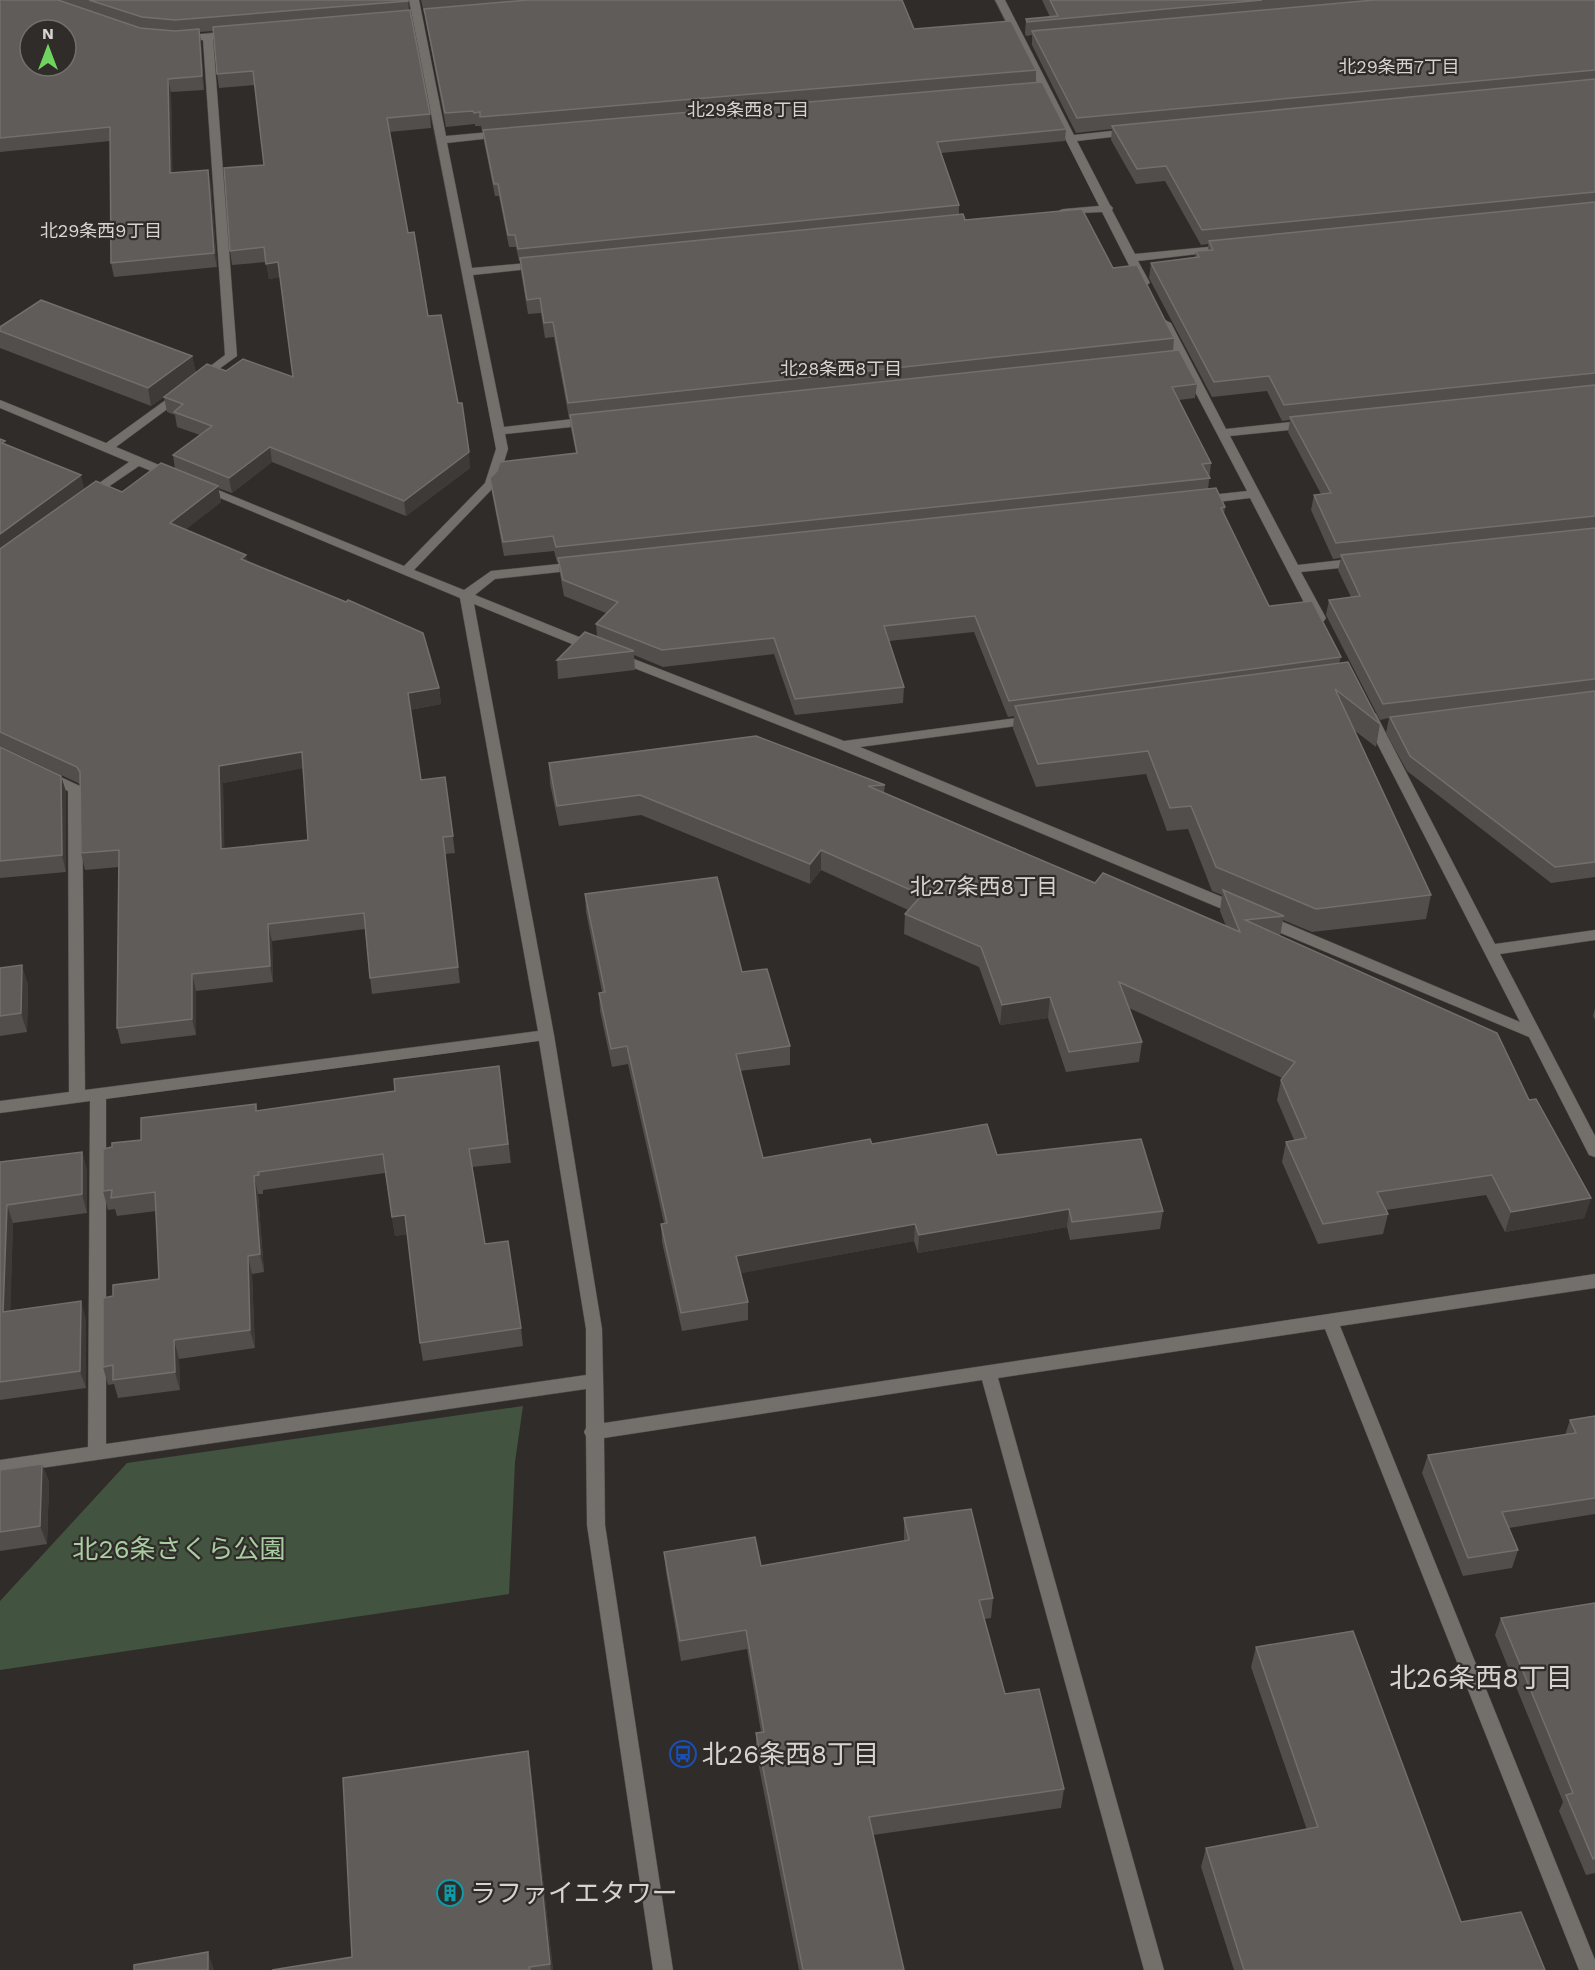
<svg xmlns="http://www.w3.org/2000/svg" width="1595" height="1970" viewBox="0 0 1595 1970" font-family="'Work Sans','Noto Sans JP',sans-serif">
  <rect width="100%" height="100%" fill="#302c29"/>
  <polygon fill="#42533f" points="523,1406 515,1462 509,1594 0,1670 0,1601 127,1463"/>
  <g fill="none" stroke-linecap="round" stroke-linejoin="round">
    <defs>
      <g id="minor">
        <path d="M409,0h10l27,136 55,-5 5,3 -5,3 -54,6 25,125 67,-6 6,3 -6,3 -66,7 31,152 86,-10 6,4 -6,4 -85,9 3,15 -11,35 -83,86 50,20 27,-19 87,-9 6,4 -6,4 -83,9 -20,16 124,50 2,3 -2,3h-10l-115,-47 80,431 48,294 2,94 991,-149v14l-255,38 255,634v10h-16l-254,-641 -327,49 166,592h-20l-162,-590 -378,58 1,87 68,445h-20l-66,-445 -1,-89 -2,-4 2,-4v-39l-586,85v-14l88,-13 2,-346 -90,12v-12l69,-9 -1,-301 -26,-12 -2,-3 2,-3h10l28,13 2,3 3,301 453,-59 -78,-433 -264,-110 6,-4 4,1 198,81 81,-83 11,-34zM539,1041l47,288v46l-480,69v-345z"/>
        <polygon points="995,0 1005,0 1074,135 1129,129 1134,132 1129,135 1077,141 1110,205 1113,208 1112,210 1135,254 1228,245 1232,246 1232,250 1138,261 1150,283 1144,286 1138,283 1102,212 1060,214 1060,210 1064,209 1099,206"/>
        <polygon points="234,31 239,34 237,36 213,39 237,356 201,382 195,378 197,376 225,355 203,40 180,42 175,39 180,36"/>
        <polygon points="1165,320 1171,323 1226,429 1309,420 1315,424 1309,428 1230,436 1298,565 1359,558 1365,562 1359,566 1301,572 1326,618 1324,621 1314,621 1312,618 1250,498 1202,504 1196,500 1202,496 1247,491 1159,323"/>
        <polygon points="181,389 187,393 185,396 116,447 176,472 176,478 168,478 139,466 89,500 85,499 83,496 85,493 129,462 0,408 0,400 106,443"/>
        <polygon points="616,652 844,741 1032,716 1037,717 1039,720 1037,723 1032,724 860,747 1244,906 1246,910 1244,914 1234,914 837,748 611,659 609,656 611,653"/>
        <polygon points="1369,710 1376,714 1495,944 1595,930 1595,940 1500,954 1595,1136 1595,1157 1589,1155 1529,1037 1259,924 1257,920 1259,916 1269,916 1520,1022 1362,714"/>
      </g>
    </defs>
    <use href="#minor" stroke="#4d4a47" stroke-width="1"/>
    <use href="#minor" fill="#736f6b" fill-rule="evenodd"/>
  </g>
  <g fill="#524e4b" fill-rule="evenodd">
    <path d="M0,0h408l1,10 21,104 1,14 -42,4 19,101 20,83 42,152 -64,48 -134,-54 -40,31 -14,-5 3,14 -35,27 61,32 192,127 2,16 -31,6 11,70 24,-3 10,76 -10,1 15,129 -88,11 -2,-16 -5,-49 -93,12 1,41 -77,9v44l-75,9 -4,-16 2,-161 -34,3 -4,-17 -1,-69 -80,-38v-307l5,5 79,45 38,3 53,-23 -2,-14 27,-20 -23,-8 -2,-12 -8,-3 -3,-15 -13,9 -151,-58v-21l192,29 4,17 30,-2 67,6 -13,-100 -11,2 -3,-17 -34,3 -2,-14 34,-86 -9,-80 -36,3 -2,-14 -4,-43 -14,1 2,10 3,48 -33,2 1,81 39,11 6,83 -103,10 -3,-14 -1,-122 -110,11zM303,768l5,72 -84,9 -1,-66z"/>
    <polygon points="421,0 902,0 914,29 1036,70 1036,82 1066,129 1065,141 941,153 959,205 959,214 965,220 1113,268 1174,338 1173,351 1197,384 1195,398 1179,400 1211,463 1208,489 1225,507 1224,515 1269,606 1341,657 1339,663 1380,724 1376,747 1355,731 1431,895 1426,919 1312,932 1283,920 1280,936 1529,1100 1591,1198 1584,1218 1505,1232 1486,1195 1386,1210 1388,1214 1383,1234 1318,1244 1282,1162 1286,1142 1294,1140 1277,1100 1281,1080 1282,1078 1129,1008 1142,1042 1139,1062 1066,1072 1048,1018 1000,1025 979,967 904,934 905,914 908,910 821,870 810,884 641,815 559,826 550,784 549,763 885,785 884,793 1095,883 1226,926 1220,911 1222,895 1212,891 1188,829 1167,831 1146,774 1036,787 1013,729 1014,716 1008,717 974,632 889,641 904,687 903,703 795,715 774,654 663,667 634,655 635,670 558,679 557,660 597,636 596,624 606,613 564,596 560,574 559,562 557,562 554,551 504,556 492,493 490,478 576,453 571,429 570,418 569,418 554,337 545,338 541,313 528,314 521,272 520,261 519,261 516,247 509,247 499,196 495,196 484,142 483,131 482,131 481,126 475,126 475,124 446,127 426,22 425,13 424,13"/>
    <polygon points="1042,0 1595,0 1595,877 1551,883 1407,771 1386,733 1389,718 1380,720 1326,615 1329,600 1351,597 1338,570 1341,558 1333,559 1311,510 1314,495 1321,494 1288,432 1290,420 1282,421 1267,391 1212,397 1149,278 1151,263 1195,257 1196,251 1208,250 1208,244 1201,245 1165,181 1136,184 1111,140 1112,129 1076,133 1032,45 1032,35 1026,36 1025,33 1026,19 1050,17"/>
    <polygon points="0,747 61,776 66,792 66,872 0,878"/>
    <polygon points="585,894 742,972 790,1046 790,1065 740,1071 763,1158 872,1144 997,1155 1163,1211 1160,1229 1070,1240 1067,1227 918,1253 914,1241 741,1273 748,1302 748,1320 682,1331 662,1242 661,1224 664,1223 628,1064 612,1067 600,1011 599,993 602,992 586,912"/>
    <polygon points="0,968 28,984 27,1032 0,1036"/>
    <polygon points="1595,1008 1595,1020 1593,1016"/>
    <polygon points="499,1066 511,1163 472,1167 485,1244 521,1328 523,1346 423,1361 420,1343 407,1234 395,1236 385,1173 263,1190 263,1194 258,1194 264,1272 252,1274 255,1348 179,1359 180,1390 118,1398 114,1384 108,1385 103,1367 113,1296 159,1279 156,1211 117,1216 115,1209 108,1210 103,1191 141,1140 256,1104 257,1111 395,1091"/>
    <polygon points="82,1152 87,1170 87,1213 13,1223 10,1311 86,1319 86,1388 0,1400 0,1162"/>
    <polygon points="1595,1416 1595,1514 1509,1528 1518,1550 1512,1568 1463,1576 1422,1473 1428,1455 1565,1435 1570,1420"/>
    <polygon points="42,1464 49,1482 47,1544 0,1551 0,1470"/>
    <polygon points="904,1518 993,1598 991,1618 984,1619 1005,1694 1064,1789 1061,1808 873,1835 904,1970 799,1970 756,1752 756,1733 761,1732 747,1649 681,1661 666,1572 664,1552 761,1566 904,1541"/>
    <polygon points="1595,1603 1595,1873 1586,1875 1559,1811 1563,1802 1495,1635 1501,1618"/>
    <polygon points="1256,1647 1461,1922 1545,1970 1234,1970 1201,1867 1206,1848 1307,1830 1251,1667"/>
    <polygon points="533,1789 553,1970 272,1970 352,1957"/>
  </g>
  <g fill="#3e3a37">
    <polygon points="199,29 201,42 204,90 202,76"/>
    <polygon points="168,79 171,92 173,187 170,173"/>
    <polygon points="208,170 211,184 217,267 214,253"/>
    <polygon points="278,262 280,277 269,279 266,264"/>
    <polygon points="192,356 196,374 151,406 148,388"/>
    <polygon points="270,447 272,462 232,493 229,478"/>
    <polygon points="469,452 470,468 406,516 404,501"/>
    <polygon points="81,475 85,491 0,553 0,534"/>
    <polygon points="218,486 221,502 173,539 170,523"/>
    <polygon points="246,555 249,571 241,559"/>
    <polygon points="439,688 441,704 410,710 408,693"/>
    <polygon points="302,752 304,768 223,783 225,866 221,849 219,766"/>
    <polygon points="61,776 66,792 66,872 62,855"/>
    <polygon points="821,850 821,870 810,884 810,864"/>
    <polygon points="268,924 272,941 273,982 270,966"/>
    <polygon points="22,965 28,984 27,1032 21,1013"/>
    <polygon points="192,974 196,991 196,1035 192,1019"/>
    <polygon points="1050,997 1048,1018 1000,1025 1002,1005"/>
    <polygon points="82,1152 87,1170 87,1213 82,1194"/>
    <polygon points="254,1176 258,1194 264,1272 260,1254"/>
    <polygon points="1591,1198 1584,1218 1505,1232 1511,1212"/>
    <polygon points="7,1205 13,1223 10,1330 3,1312"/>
    <polygon points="1069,1209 1067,1227 918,1253 919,1235"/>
    <polygon points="405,1215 408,1234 395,1236 392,1217"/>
    <polygon points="915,1224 914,1241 737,1274 736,1256"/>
    <polygon points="248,1256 252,1274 255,1348 250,1330"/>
    <polygon points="81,1301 86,1319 86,1388 80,1371"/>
    <polygon points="174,1340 179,1359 180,1390 175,1372"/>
    <polygon points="42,1464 49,1482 47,1544 40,1526"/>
    <polygon points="528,1751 533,1789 553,1970 551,1970 550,1964"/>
    <polygon points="208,1952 214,1970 208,1970"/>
  </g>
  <g fill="#605c59" stroke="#736f6c" stroke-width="1.5" fill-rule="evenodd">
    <path d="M0,0h58l82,28 35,3 24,-2 3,47 -34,3 2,94 38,-3 6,83 -103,10 -1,-136 -110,11zM30,30h36v36h-36z"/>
    <polygon points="89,0 408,0 408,1 175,20 142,17"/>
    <polygon points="528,0 902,0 914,29 1011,21 1036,70 480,117 480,112 474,113 473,111 445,113 424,9"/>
    <polygon points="1050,0 1262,0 1027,22 1026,19 1058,16"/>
    <polygon points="1374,0 1595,0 1595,70 1077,118 1032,31"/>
    <polygon points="410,10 430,114 387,118 408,233 414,232 428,316 441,315 458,403 462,403 469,452 404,501 270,447 229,478 173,455 212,426 174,412 183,404 164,397 207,364 226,371 243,359 293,377 278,262 266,264 264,247 230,251 224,168 264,165 253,71 217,74 213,27"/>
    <polygon points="1595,79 1595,192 1202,230 1166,166 1137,169 1112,126"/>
    <polygon points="1042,82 1066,129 937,142 959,205 518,249 515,235 508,235 498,184 494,184 483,130"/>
    <polygon points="1595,202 1595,373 1284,405 1269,376 1214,382 1151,263 1199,257 1196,251 1213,250 1209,241"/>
    <polygon points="1082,209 1113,268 1137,265 1174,338 568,403 553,322 544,323 540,298 527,300 520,258 963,214 965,220"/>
    <polygon points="41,300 192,356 148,388 0,331 0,327"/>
    <polygon points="1179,350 1197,384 1172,387 1211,463 1202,464 1210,478 556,547 553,536 503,542 490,478 497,471 500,462 577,453 570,415"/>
    <polygon points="1595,385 1595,516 1336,543 1314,495 1331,493 1290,417"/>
    <polygon points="0,439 5,441 2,443 81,475 0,534"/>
    <path d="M161,463l57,23 -48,37 76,32 -5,4 105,43 2,-2 75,33 16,55 -31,5 13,87 24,-3 8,59 -10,1 15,130 -88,11 -6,-65 -96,11 2,42 -78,8v45l-75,9 2,-178 -38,3 -1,-81 -3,-5 -77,-35v-183l96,-68 26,11zM302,752l6,88 -87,9 -2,-83z"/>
    <polygon points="1216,488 1225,507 1221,508 1269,606 1312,601 1341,657 1009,701 975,616 884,626 904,687 795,699 774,638 662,650 596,624 618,602 563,580 558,558"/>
    <polygon points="1595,528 1595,679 1383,704 1329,600 1360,596 1341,555"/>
    <polygon points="585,632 634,651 557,660"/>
    <polygon points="1348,662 1380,724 1335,689 1431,895 1316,909 1216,867 1191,806 1170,808 1148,751 1038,764 1015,706"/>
    <polygon points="1595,691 1595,862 1555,867 1410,756 1390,717"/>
    <polygon points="756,736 885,785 868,786 1095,883 1103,873 1240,932 1223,890 1284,916 1245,920 1497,1033 1529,1100 1536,1099 1591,1198 1511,1212 1492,1175 1377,1192 1388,1214 1323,1224 1286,1142 1306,1138 1281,1080 1295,1062 1119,982 1142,1042 1069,1052 1050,997 1002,1005 981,947 905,914 922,895 821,850 810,864 640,795 557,806 549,763"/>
    <polygon points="0,747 61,776 62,855 0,861"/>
    <polygon points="717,877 742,972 767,969 790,1046 736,1054 763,1158 870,1139 872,1144 987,1124 997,1155 1141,1139 1163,1211 1072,1222 1069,1209 919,1235 915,1224 736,1256 748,1302 681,1313 661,1224 667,1223 627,1046 611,1049 599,993 605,992 585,894"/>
    <polygon points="22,965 21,1013 0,1016 0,968"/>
    <polygon points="499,1066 508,1144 469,1149 485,1244 508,1241 521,1328 420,1343 405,1215 392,1217 383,1154 258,1172 259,1175 254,1176 260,1254 248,1256 250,1330 174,1340 175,1372 113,1380 113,1365 103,1367 103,1298 113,1296 113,1285 159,1279 155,1192 111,1198 112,1190 103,1191 103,1149 112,1147 112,1143 141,1140 141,1118 256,1104 256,1111 395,1091 394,1079"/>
    <polygon points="82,1152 82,1194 7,1205 3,1312 81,1301 80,1371 0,1382 0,1162"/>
    <polygon points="1595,1416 1595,1498 1502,1512 1518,1550 1468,1558 1428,1455 1576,1433 1570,1420"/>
    <polygon points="42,1464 40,1526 0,1532 0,1470"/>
    <polygon points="971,1509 993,1598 979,1600 1005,1694 1039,1689 1064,1789 869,1817 904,1970 803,1970 756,1733 764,1732 746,1630 680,1641 664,1552 755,1537 761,1566 909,1540 904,1518"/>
    <polygon points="1595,1603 1595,1858 1593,1859 1566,1795 1573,1793 1501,1618"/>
    <polygon points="1353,1631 1461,1922 1521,1912 1545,1970 1244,1970 1206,1848 1318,1827 1256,1647"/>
    <polygon points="528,1751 550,1964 529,1967 530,1970 272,1970 352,1957 343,1778"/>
    <polygon points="208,1952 208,1970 134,1970 134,1965"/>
  </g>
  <defs>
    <symbol id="bus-ring" viewBox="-11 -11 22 22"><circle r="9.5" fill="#302c29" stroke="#1a4fb4" stroke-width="1.5"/><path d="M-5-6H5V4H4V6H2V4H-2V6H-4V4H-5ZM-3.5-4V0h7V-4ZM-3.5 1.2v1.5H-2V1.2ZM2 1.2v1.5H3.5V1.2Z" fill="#1a4fb4"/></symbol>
    <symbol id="building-ring" viewBox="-11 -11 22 22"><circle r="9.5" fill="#302c29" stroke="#0f9aa8" stroke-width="1.5"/><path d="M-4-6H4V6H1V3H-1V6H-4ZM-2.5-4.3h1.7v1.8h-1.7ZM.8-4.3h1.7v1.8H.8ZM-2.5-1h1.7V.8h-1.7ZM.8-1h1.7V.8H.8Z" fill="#0f9aa8"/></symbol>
  </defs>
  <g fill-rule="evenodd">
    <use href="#bus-ring" x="668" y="1739" width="30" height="30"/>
    <use href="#building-ring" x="435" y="1878" width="30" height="30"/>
  </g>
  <g text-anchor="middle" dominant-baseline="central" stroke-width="4.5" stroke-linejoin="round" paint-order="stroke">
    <g font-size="18" fill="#d6d4d1" stroke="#302c29">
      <text x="1399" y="66">北29条西7丁目</text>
      <text x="748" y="109">北29条西8丁目</text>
      <text x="101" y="230">北29条西9丁目</text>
      <text x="841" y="368">北28条西8丁目</text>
    </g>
    <g font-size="22" fill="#d6d4d1" stroke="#302c29">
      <text x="984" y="886">北27条西8丁目</text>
    </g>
    <g font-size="26" fill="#a8cea2" stroke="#302c29">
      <text x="179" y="1549">北26条さくら公園</text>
    </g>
    <g font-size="26" fill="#d6d4d1" stroke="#302c29" text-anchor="start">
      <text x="702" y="1754">北26条西8丁目</text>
      <text x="470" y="1893">ラファイエタワー</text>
    </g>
    <g font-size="27" fill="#d6d4d1" stroke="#302c29">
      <text x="1481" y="1678">北26条西8丁目</text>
    </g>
  </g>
  <g transform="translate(48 48)"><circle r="28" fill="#302c29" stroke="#726f6c" stroke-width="1.5"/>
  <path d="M0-4.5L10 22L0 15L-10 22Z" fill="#70d35f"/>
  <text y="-9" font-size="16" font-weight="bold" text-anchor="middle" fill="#d6d4d1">N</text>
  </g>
</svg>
